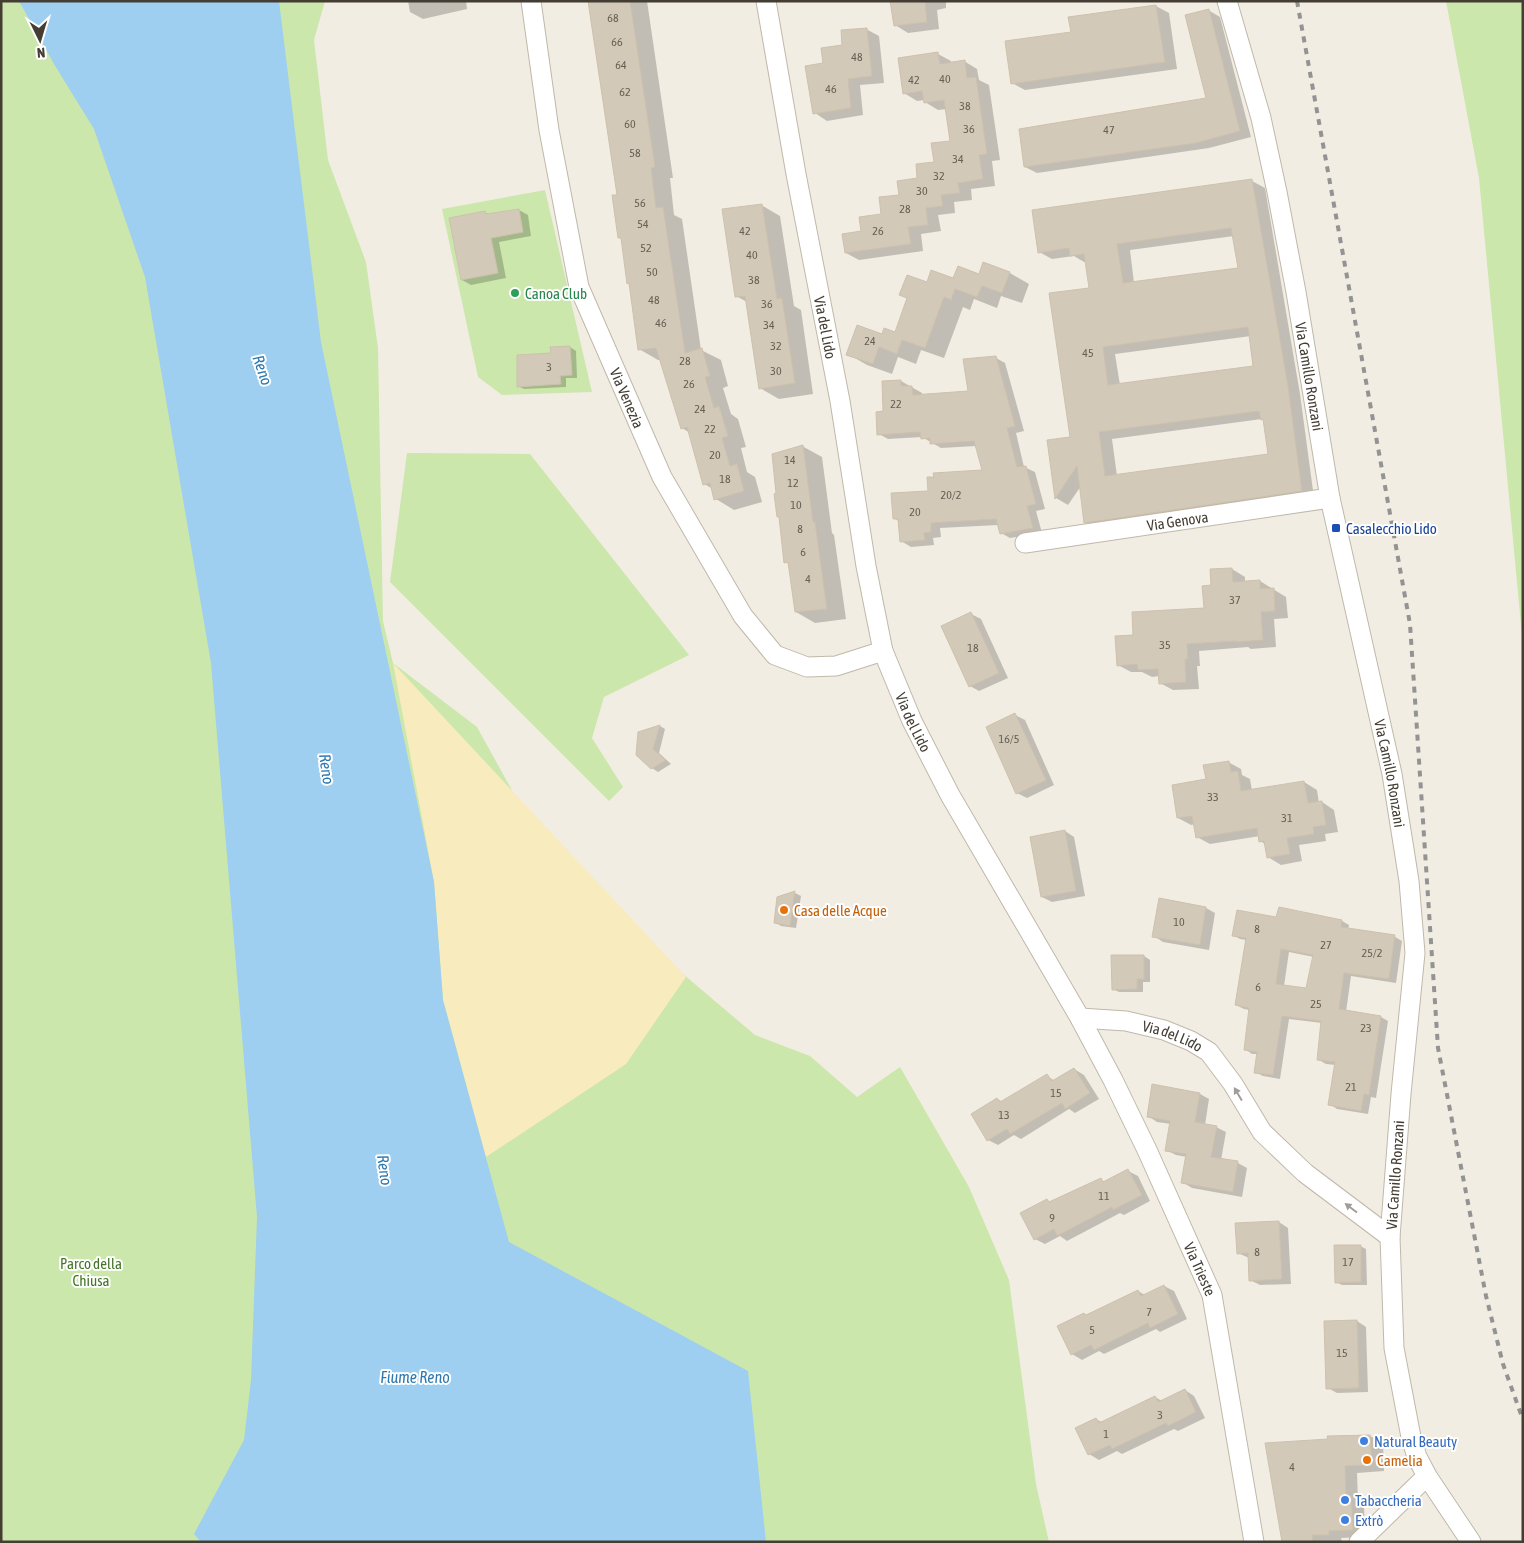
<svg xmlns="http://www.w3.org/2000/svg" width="1524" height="1543" viewBox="0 0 1524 1543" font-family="'Asap Condensed',sans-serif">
  <rect width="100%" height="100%" fill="#f2ede3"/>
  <g fill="#cce7ab">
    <polygon points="1,1 325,1 314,40 328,160 366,262 378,348 383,621 393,663 477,727 552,863 755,1035 810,1056 857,1097 900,1067 969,1187 1009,1280 1036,1484 1049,1542 1,1542"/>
    <polygon points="1446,1 1523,1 1523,646 1479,178"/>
    <polygon points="545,190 592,392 502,395 478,377 442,209"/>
    <polygon points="407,453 530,454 689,655 604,697 592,738 623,787 609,801 390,582"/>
  </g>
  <polygon fill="#f8ebbd" points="393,663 686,977 626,1064 486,1157 443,1000 434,882"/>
  <polygon fill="#9ecef0" points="19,1 279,1 321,342 434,882 443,1000 509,1242 748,1371 766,1542 201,1542 194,1534 244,1440 251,1380 257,1217 211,663 145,277 94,129 54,64"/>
  <g fill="#0003" fill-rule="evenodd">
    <polygon points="408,1 466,1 467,9 423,19 410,12"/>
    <polygon points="589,1 647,1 673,178 670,178 674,215 682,219 701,350 721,360 728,386 723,388 731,414 738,419 746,447 741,448 747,472 755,477 762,502 734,510 716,499 713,489 704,484 690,433 682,428 661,360 658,360 639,349 631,285 628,283 622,239 619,237 619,196"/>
    <polygon points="891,1 946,1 946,8 937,10 939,29 908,33 895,25"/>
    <polygon points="1156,6 1169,13 1177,69 1025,90 1012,83 1072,33"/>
    <polygon points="1208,10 1220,17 1251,137 1209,148 1037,173 1025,167 1207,99"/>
    <polygon points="866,29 879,36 884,83 860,85 863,115 827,121 815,113 824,65 844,47"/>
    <polygon points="938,54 951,61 951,63 964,61 977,69 979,80 989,85 1000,160 992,161 995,186 971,189 972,200 954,202 955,213 938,215 941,231 921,234 923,251 859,260 846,253 862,232 883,215 901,196 935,163 951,142 947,109 938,110 925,102 925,100 917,101 904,93"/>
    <path d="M1252,181l13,7 35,206 14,104 -216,32 -13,-8 -4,-36 -13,19 -12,-7 -8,-57 24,-3 18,-149 -4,-27h-2l-10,-6 -22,3 -13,-7zM1234,236l5,33 -105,14 -4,-33zM1251,336l4,31 -135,18 -5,-31zM1262,419l2,1 5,35 -152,21 -5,-37z"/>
    <polygon points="761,205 780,216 794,306 801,310 813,394 779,399 760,388 747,302 736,296"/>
    <polygon points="519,210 528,215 531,236 499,242 506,278 471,285 462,280 485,212 490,215"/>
    <polygon points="1010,273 1029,284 1022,303 1001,296 997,308 974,299 970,310 963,307 944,358 921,350 916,364 898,357 892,374 867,365 848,354 883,336 896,334 908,299 901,295 928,284 980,275"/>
    <polygon points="570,347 576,351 577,378 566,378 566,387 524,389 518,386 552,355"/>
    <polygon points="996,358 1005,363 1024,431 1016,433 1024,467 1035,472 1045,509 1036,511 1042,533 1010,538 1001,533 998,525 940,528 941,537 933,538 934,545 911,547 901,541 900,522 894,518 929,492 983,471 976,446 941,448 922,437 888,439 879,434 885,412 901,381 922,393 922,395 969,392"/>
    <polygon points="802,446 822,457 832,533 834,535 846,619 815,623 796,612 790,564 786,562"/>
    <polygon points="1232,569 1245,577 1245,582 1260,581 1286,597 1288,618 1274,619 1276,647 1251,649 1248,647 1199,651 1200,666 1197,666 1199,689 1173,690 1160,683 1160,676 1152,677 1142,672 1131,672 1118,665 1135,636 1205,609 1212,586"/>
    <polygon points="971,614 981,619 1008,678 979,691 970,686"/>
    <polygon points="1015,715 1025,720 1054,785 1027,798 1017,793"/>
    <polygon points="660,726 665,729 659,753 671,764 658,772 652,768 640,733"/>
    <polygon points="1228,762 1241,769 1242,775 1250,779 1252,791 1304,782 1317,790 1319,803 1322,802 1334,810 1338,832 1325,834 1326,841 1299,845 1302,861 1281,865 1268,857 1265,844 1260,841 1260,836 1210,844 1197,837 1195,824 1191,825 1178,818 1207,780"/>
    <polygon points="1065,831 1074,837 1085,896 1052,902 1042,897"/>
    <polygon points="795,893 801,896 796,928 781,926 775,922 779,898"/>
    <polygon points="1206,908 1215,913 1209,950 1163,942 1154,936"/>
    <path d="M1280,908l62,13 7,4 -1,5 47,7 7,4 -6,42 -45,-7 -5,36 35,5 7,4 -12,77 -5,-1 -3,17 -31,-5 -7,-5 6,-39 -10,-1 -7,-4 3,-37 -33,-4 -9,60 -17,-3 -8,-4 3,-18h-6l-7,-5 5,-39 -6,-1 -8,-4 10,-65 -6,-1 -7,-4 44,-16zM1289,952l25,5 -7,32 -23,-3z"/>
    <polygon points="1144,956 1150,960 1150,982 1143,982 1143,992 1119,992 1113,989"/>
    <polygon points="1074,1069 1084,1075 1099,1099 1075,1113 1069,1109 1021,1139 1014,1135 998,1145 988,1140 997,1099 1003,1102 1047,1076 1055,1081"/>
    <polygon points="1153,1086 1200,1094 1209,1099 1205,1125 1216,1127 1226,1132 1221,1160 1238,1163 1247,1168 1242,1197 1192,1188 1182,1182 1187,1157 1176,1155 1166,1150 1171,1124 1157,1122 1148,1116"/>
    <polygon points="1128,1171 1138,1176 1150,1201 1124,1215 1120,1213 1067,1241 1060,1236 1045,1244 1035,1239 1047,1200 1052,1203 1101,1180 1106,1182"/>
    <polygon points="1279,1222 1288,1228 1291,1284 1260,1285 1250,1280 1249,1258 1238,1253"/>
    <polygon points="1360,1246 1366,1249 1367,1285 1342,1285 1336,1282"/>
    <polygon points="1164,1286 1174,1291 1187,1319 1160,1332 1156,1329 1104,1354 1099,1351 1082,1360 1072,1354 1087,1316 1138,1291 1145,1295"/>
    <polygon points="1357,1321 1366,1327 1368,1392 1337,1393 1328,1388"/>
    <polygon points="1185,1390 1194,1396 1205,1418 1178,1431 1174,1429 1122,1454 1117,1451 1099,1460 1089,1454 1096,1419 1103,1423 1155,1397 1162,1401"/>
    <polygon points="1370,1436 1383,1443 1384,1471 1357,1473 1358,1501 1364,1504 1365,1537 1341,1538 1342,1541 1283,1542 1329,1440 1328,1438"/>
  </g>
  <g fill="#d3c9b8" stroke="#cec1ac" fill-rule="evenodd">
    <polygon points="588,1 630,1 655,167 651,168 656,208 663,207 685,353 702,348 710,376 705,377 714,408 719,406 728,436 722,438 730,466 737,464 744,491 714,500 710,483 703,485 687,427 681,429 656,348 638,350 629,283 627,284 621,238 618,238 612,195 617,195"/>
    <polygon points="890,1 925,1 927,22 894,26"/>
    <polygon points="1156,5 1165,62 1011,84 1005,41 1071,32 1068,17"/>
    <polygon points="1209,9 1240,131 1196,143 1024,167 1019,129 1206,98 1185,15"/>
    <polygon points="867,28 872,76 848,79 851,108 813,114 805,66 823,63 821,48 842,45 841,30"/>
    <polygon points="938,52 940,64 965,60 967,78 976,77 987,154 979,155 983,179 958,183 960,193 941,195 943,206 926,208 928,225 908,227 911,244 845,253 842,234 861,231 859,217 881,214 879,197 899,195 897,181 917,178 916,164 934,162 931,143 950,141 944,100 924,103 922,91 903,94 898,58"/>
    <path d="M1252,179l36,207 14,105 -218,32 -7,-57 -22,33 -8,-59 23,-3 -21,-144 40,-5 -5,-34 -14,2 -1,-8 -31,5 -6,-43zM1231,228l7,40 -115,15 -6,-39zM1248,327l5,39 -145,19 -5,-38zM1259,411l2,9 2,-1 5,35 -163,22 -6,-44z"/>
    <polygon points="762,204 777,299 782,298 795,383 759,389 745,296 735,297 722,209"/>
    <polygon points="519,209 523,232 491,238 498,273 461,280 449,218 485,211 486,214"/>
    <polygon points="983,262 1010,272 1002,293 982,286 977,297 955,289 951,300 944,297 925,348 902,340 897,354 879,347 873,364 846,355 857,325 882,334 884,328 895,332 907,298 899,295 907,275 927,282 931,270 953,278 958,266 979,274"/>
    <polygon points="570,346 572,375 560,376 561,384 517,387 517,355 551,353 550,347"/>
    <polygon points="996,356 1015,426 1007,428 1017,467 1026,466 1036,504 1027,506 1033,528 1000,534 996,519 931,523 931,532 924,533 925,540 900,542 898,519 893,519 891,493 928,491 927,477 934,477 933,473 982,470 974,441 930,444 930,438 921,439 920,432 877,435 876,412 883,411 882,381 901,380 901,386 912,386 913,395 968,391 963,359"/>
    <polygon points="803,445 813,522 815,522 827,609 795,612 788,562 784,563 779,517 777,517 774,494 776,493 772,454"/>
    <polygon points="1232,568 1233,582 1260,580 1260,589 1274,588 1275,611 1261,612 1263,640 1237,642 1236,641 1187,644 1188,659 1185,659 1186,682 1159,684 1158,669 1138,670 1137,664 1117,666 1115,636 1133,635 1132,612 1204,608 1202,586 1211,585 1210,569"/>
    <polygon points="971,612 999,673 969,687 941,626"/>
    <polygon points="1015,713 1046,780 1016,794 986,727"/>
    <polygon points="660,725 653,749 666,760 651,769 636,755 638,732"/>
    <polygon points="1229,761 1231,772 1238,771 1241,791 1304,781 1308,803 1322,801 1326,825 1313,827 1314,834 1287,838 1290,854 1267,858 1264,841 1259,842 1257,828 1196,838 1192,816 1177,818 1172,785 1206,779 1203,765"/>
    <polygon points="1065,830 1076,891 1041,897 1030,837"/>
    <polygon points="795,891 790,926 774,923 777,897"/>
    <polygon points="1159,898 1206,907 1200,945 1152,937"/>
    <path d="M1279,907l63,13 -1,7 54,8 -6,44 -45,-6 -5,36 42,7 -12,79 -5,-1 -3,17 -33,-6 7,-43 -18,-2 4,-39 -39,-5 -9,59 -19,-2 3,-21 -13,-2 5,-42 -14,-3 11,-67 -14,-2 5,-26 39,7zM1281,949l32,6 -7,33 -30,-4z"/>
    <polygon points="1111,955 1144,955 1144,979 1137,979 1137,989 1112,990"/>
    <polygon points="1074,1068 1090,1093 1065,1109 1062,1103 1010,1134 1007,1129 987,1141 971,1114 997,1098 1000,1102 1047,1074 1052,1081"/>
    <polygon points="1152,1084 1200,1093 1195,1122 1217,1126 1211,1157 1238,1161 1233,1192 1181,1183 1186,1154 1165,1151 1170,1121 1147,1117"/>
    <polygon points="1128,1169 1142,1195 1113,1210 1112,1207 1057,1236 1054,1229 1034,1240 1020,1213 1047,1199 1049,1202 1101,1178 1103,1182"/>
    <polygon points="1279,1221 1282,1279 1249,1281 1248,1253 1237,1254 1235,1223"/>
    <polygon points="1334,1245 1361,1245 1361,1282 1335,1283"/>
    <polygon points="1164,1285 1178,1314 1150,1328 1148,1323 1094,1350 1091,1345 1071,1355 1057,1326 1084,1313 1086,1315 1138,1290 1141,1296"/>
    <polygon points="1357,1320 1359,1388 1326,1389 1324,1321"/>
    <polygon points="1185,1389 1196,1412 1168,1426 1166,1423 1112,1449 1110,1445 1088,1455 1075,1428 1096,1418 1099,1423 1155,1396 1158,1402"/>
    <polygon points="1370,1435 1372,1465 1345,1466 1346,1496 1351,1496 1353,1530 1329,1531 1329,1535 1312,1535 1313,1542 1282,1542 1265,1443 1328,1439 1327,1436"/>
  </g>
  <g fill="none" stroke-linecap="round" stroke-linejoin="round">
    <defs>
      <g id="street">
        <path id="s1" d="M531,1l18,129 30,157 83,190 81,139 32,39 32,12 29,-1 47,-15"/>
        <path id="s2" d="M766,1l30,173 44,227 26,165 17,85 29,70 38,74 130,223 33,62 34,70 65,145 42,247"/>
        <path id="s3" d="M1227,1l34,117 16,74 19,100 34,206 62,276 17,107 6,72 -14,141 -11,143 4,111 17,89 6,20 10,19 44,66"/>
        <path id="s4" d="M1025,543l305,-45"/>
        <path id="s5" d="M1080,1018l46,3 38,9 27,11 18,11 24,32 29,48 43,41 85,64"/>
        <polyline points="1359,1542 1427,1476"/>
      </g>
    </defs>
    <use href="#street" stroke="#c0b8a9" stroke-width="21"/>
    <use href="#street" stroke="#fff" stroke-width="19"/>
    <polyline stroke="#939393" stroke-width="4" stroke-dasharray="6 6" stroke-linecap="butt" points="1297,1 1410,624 1438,1048 1486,1296 1503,1364 1523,1420"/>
  </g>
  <defs><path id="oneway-solid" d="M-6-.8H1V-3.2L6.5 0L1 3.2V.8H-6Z" transform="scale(1.25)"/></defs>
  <g fill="#a19e99">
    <use href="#oneway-solid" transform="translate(1238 1094) rotate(-121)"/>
    <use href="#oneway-solid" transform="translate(1351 1208) rotate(-143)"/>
  </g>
  <circle fill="#2e9e5b" stroke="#fff" stroke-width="2" cx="515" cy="293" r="5"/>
  <rect fill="#1a4fb4" stroke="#fff" stroke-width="2" x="1331" y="523" width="10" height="10" rx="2.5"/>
  <g fill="#e8710a" stroke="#fff" stroke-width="2">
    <circle cx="784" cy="910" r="5"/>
    <circle cx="1367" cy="1460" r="5"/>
  </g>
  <g fill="#3f7fe0" stroke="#fff" stroke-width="2">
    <circle cx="1364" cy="1441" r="5"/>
    <circle cx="1345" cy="1500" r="5"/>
    <circle cx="1345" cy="1520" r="5"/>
  </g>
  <g text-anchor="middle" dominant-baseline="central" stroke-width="4" stroke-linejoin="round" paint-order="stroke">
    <g font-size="12" fill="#676054">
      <text x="613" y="18">68</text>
      <text x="617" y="42">66</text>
      <text x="857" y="57">48</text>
      <text x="621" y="65">64</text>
      <text x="945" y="79">40</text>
      <text x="914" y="80">42</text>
      <text x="831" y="89">46</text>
      <text x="625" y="92">62</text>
      <text x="965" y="106">38</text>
      <text x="630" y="124">60</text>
      <text x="969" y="129">36</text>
      <text x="1109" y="130">47</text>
      <text x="635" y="153">58</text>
      <text x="958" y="159">34</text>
      <text x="939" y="176">32</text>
      <text x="922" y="191">30</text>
      <text x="640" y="203">56</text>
      <text x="905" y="209">28</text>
      <text x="643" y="224">54</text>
      <text x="745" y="231">42</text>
      <text x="878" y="231">26</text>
      <text x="646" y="248">52</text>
      <text x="752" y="255">40</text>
      <text x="652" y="272">50</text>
      <text x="754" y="280">38</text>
      <text x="654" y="300">48</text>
      <text x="767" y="304">36</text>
      <text x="661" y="323">46</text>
      <text x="769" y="325">34</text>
      <text x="870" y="341">24</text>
      <text x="776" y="346">32</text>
      <text x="1088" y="353">45</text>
      <text x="685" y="361">28</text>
      <text x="549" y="367">3</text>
      <text x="776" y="371">30</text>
      <text x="689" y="384">26</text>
      <text x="896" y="404">22</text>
      <text x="700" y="409">24</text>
      <text x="710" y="429">22</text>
      <text x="715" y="455">20</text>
      <text x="790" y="460">14</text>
      <text x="725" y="479">18</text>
      <text x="793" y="483">12</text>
      <text x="951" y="495">20/2</text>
      <text x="796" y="505">10</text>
      <text x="915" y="512">20</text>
      <text x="800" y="529">8</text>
      <text x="803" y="552">6</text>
      <text x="808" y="579">4</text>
      <text x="1235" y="600">37</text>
      <text x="1165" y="645">35</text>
      <text x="973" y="648">18</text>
      <text x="1009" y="739">16/5</text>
      <text x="1213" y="797">33</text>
      <text x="1287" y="818">31</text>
      <text x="1179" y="922">10</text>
      <text x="1257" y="929">8</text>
      <text x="1326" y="945">27</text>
      <text x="1372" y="953">25/2</text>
      <text x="1258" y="987">6</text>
      <text x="1316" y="1004">25</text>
      <text x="1366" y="1028">23</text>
      <text x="1351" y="1087">21</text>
      <text x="1056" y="1093">15</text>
      <text x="1004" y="1115">13</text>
      <text x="1104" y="1196">11</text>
      <text x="1052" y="1218">9</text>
      <text x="1257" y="1252">8</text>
      <text x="1348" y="1262">17</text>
      <text x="1149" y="1312">7</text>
      <text x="1092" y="1330">5</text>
      <text x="1342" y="1353">15</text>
      <text x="1160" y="1415">3</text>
      <text x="1106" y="1434">1</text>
      <text x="1292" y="1467">4</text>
    </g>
    <g font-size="15" fill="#27864d" stroke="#fff" text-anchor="start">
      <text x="525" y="293">Canoa Club</text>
    </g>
    <g font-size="15" fill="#433d33" stroke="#fff">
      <text stroke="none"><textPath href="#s2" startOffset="332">Via del Lido</textPath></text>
      <text stroke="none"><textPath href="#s3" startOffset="385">Via Camillo Ronzani</textPath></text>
      <text stroke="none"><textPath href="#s1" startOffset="411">Via Venezia</textPath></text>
      <text stroke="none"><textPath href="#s4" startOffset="154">Via Genova</textPath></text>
      <text stroke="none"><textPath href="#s2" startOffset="738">Via del Lido</textPath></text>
      <text stroke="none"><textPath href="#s3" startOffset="790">Via Camillo Ronzani</textPath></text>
      <text stroke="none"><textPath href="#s5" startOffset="95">Via del Lido</textPath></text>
      <text transform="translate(1395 1175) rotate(-86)">Via Camillo Ronzani</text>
      <text stroke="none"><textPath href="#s2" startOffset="1356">Via Trieste</textPath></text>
    </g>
    <g font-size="15" fill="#164399" stroke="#fff" text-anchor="start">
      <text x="1346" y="528">Casalecchio Lido</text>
    </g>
    <g font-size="15" fill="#c56008" stroke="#fff" text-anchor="start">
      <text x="794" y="910">Casa delle Acque</text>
      <text x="1377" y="1460">Camelia</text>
    </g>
    <g font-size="15" fill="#447527" stroke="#fff">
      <text x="91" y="1263">Parco della<tspan x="91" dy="17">Chiusa</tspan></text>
    </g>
    <g font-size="15" fill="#366cbe" stroke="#fff" text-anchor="start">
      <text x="1374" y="1441">Natural Beauty</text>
      <text x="1355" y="1500">Tabaccheria</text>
      <text x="1355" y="1520">Extrò</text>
    </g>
    <g font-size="16" font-style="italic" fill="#2d78af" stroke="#fff">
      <text transform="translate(263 370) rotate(71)">Reno</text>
      <text transform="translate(327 769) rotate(82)">Reno</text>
      <text transform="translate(385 1170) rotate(82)">Reno</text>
      <text x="415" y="1377">Fiume Reno</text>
    </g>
  </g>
  <rect width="1524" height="1543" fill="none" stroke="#433d33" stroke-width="5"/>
  <g transform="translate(40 40) rotate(175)" stroke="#ffffff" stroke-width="4" paint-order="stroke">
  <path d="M0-4L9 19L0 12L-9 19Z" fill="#433d33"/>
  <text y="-8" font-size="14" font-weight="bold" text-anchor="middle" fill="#433d33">N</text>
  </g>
</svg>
